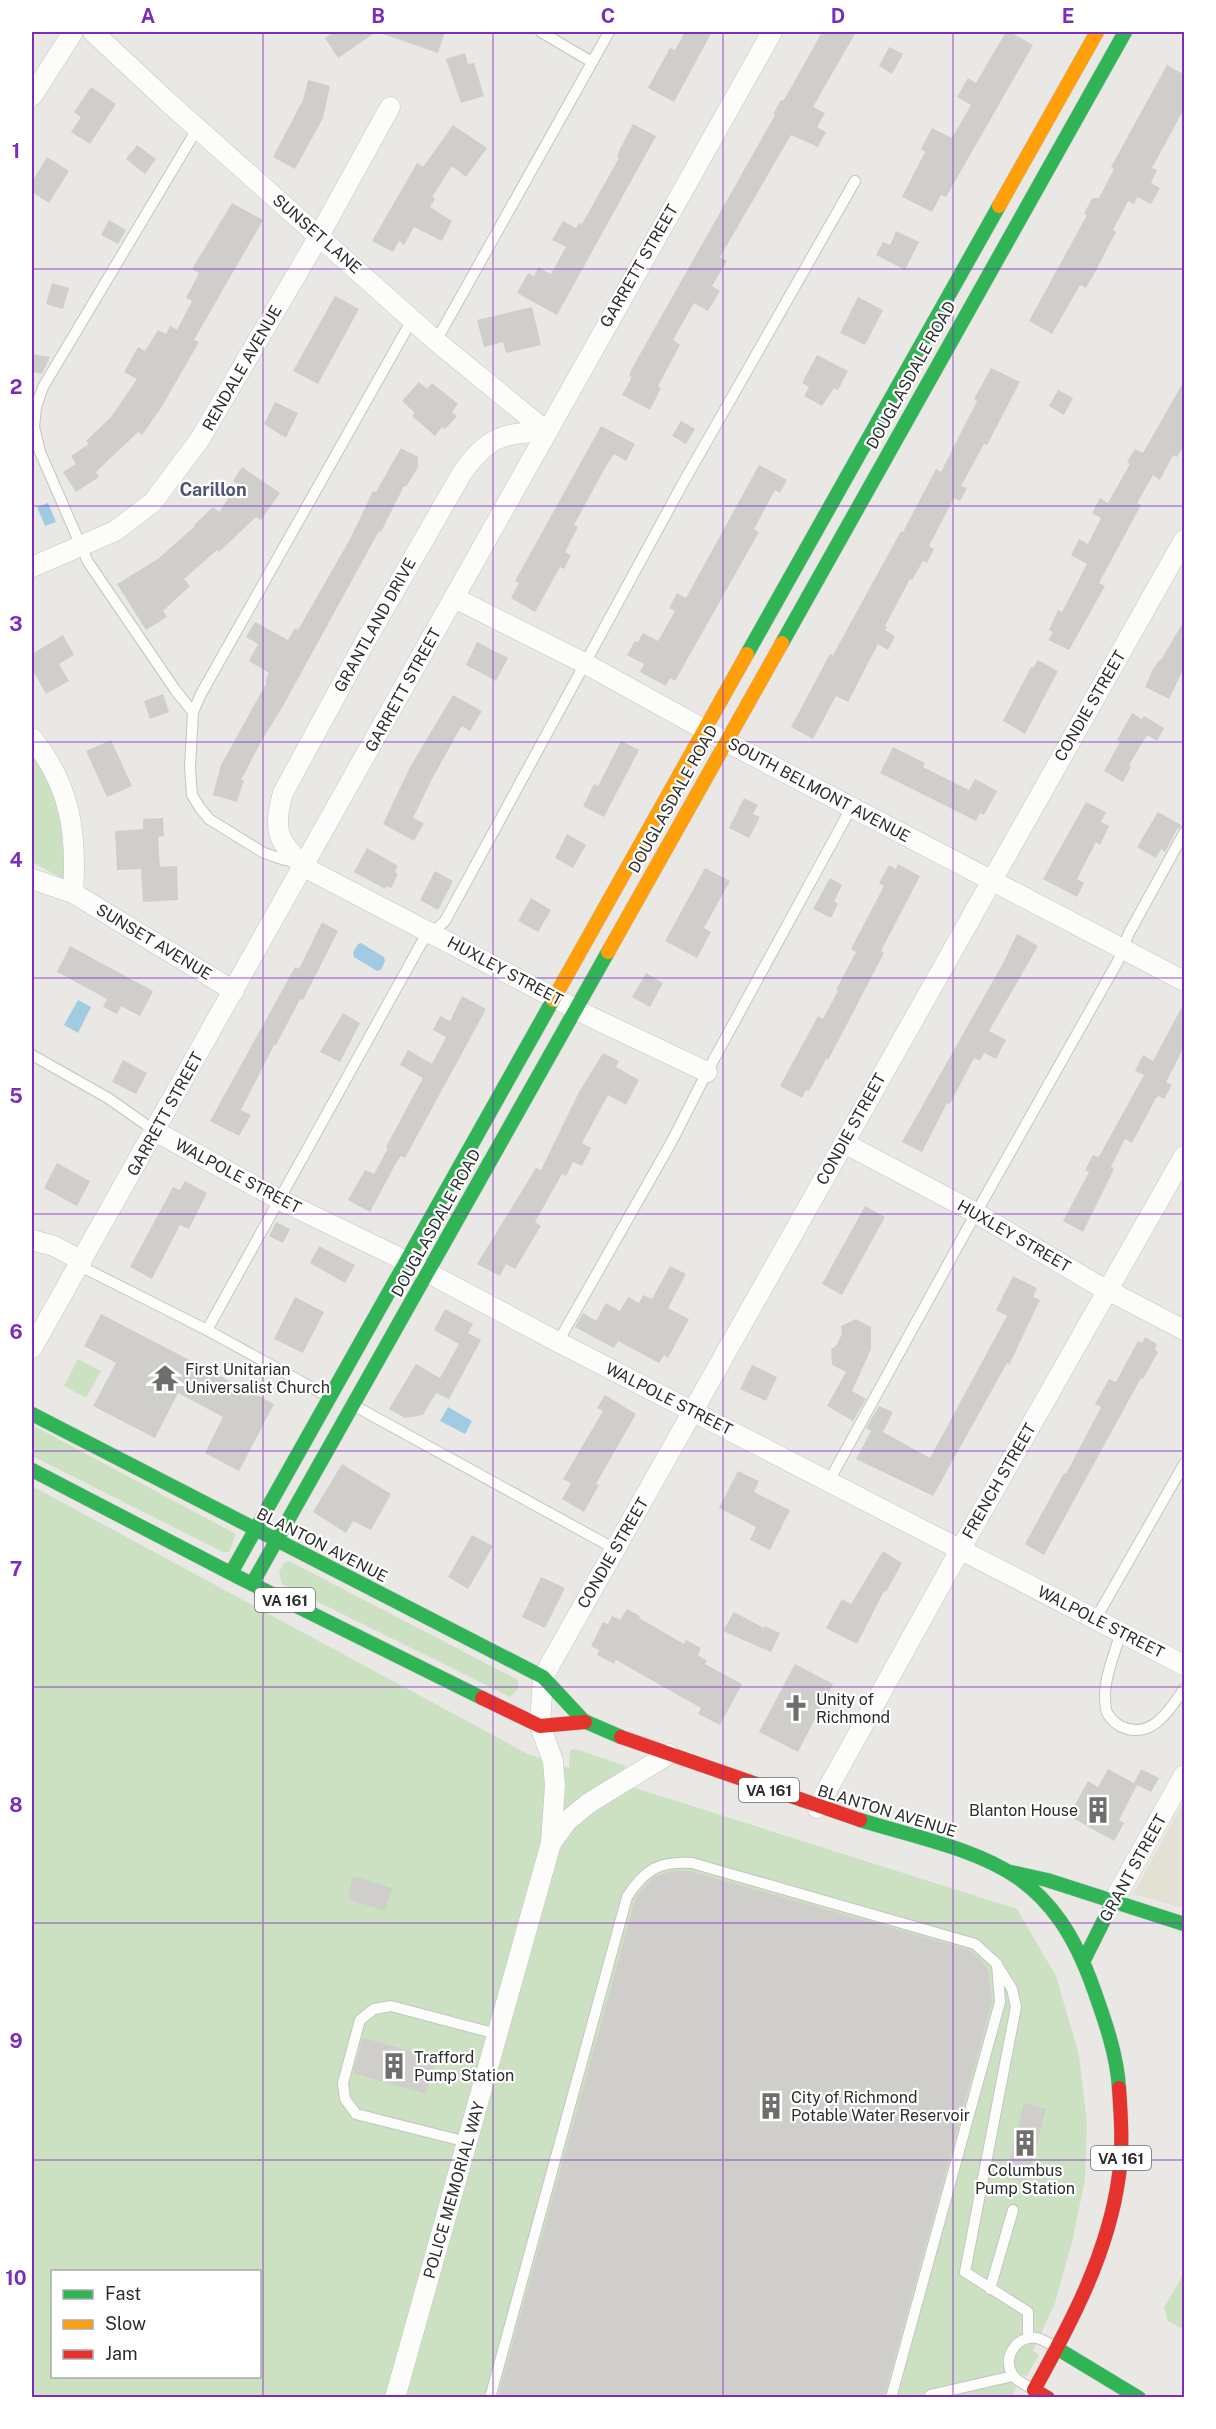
<svg xmlns="http://www.w3.org/2000/svg" width="1216" height="2429" viewBox="0 0 1216 2429" font-family="'Public Sans',sans-serif">
  <rect width="100%" height="100%" fill="#eae8e4"/>
  <polygon fill="#e3e0d4" points="1184,1802 1184,1908 1133,1894"/>
  <g fill="#cce1c1" fill-rule="evenodd">
    <polygon points="32,748 61,805 67,881 32,862"/>
    <polygon points="78,1359 101,1371 86,1398 64,1386"/>
    <polygon points="32,1425 236,1534 229,1552 223,1552 32,1456"/>
    <path d="M32,1486l496,268 41,14 1,-18 6,-1 49,17 1,3 -16,11 407,129 39,67 23,79 8,68 -2,57 -13,62 -17,61 -22,48 6,4 -12,21 -5,-1 -9,20 4,2h-985zM52,2272h208v104h-208z"/>
    <polygon points="289,1561 518,1680 518,1689 510,1697 282,1584 279,1572 284,1563"/>
    <polygon points="1184,2273 1184,2330 1168,2321 1164,2308"/>
  </g>
  <g fill="#a0cbe2">
    <polygon points="48,503 56,522 45,526 37,507"/>
    <polygon points="361,943 384,957 385,961 381,970 377,971 354,957 353,952 358,944"/>
    <polygon points="78,1000 91,1007 78,1033 64,1025"/>
    <polygon points="448,1407 472,1421 465,1434 440,1421"/>
  </g>
  <g fill="#cfcecb">
    <polygon points="334,32 376,32 338,58 325,38"/>
    <polygon points="383,32 445,32 438,53 383,34"/>
    <polygon points="685,32 712,32 674,102 648,88 670,48 675,50"/>
    <polygon points="822,32 856,32 813,107 825,113 817,127 826,132 818,147 791,135 720,257 727,261 712,286 720,291 708,311 694,303 673,340 680,345 658,386 661,388 650,410 622,395 632,377 629,376 631,370 775,115 773,114 781,100 783,101 788,93"/>
    <polygon points="1006,32 1010,32 1033,45 946,197 941,195 932,212 902,197 925,152 921,149 932,128 952,138 971,105 957,97 968,78 976,83"/>
    <polygon points="889,47 903,54 892,74 879,66"/>
    <polygon points="465,53 468,64 474,63 484,96 461,103 446,59"/>
    <polygon points="1167,65 1185,75 1185,107 1152,168 1157,170 1151,183 1160,188 1151,204 1137,197 1134,204 1128,201 1113,230 1116,232 1094,274 1086,288 1080,285 1052,334 1029,321 1087,215 1084,214 1092,198 1099,198 1114,169 1111,167"/>
    <polygon points="308,80 330,86 323,118 295,169 273,157 303,100"/>
    <polygon points="91,87 116,104 90,144 71,132 81,117 74,112"/>
    <polygon points="633,124 656,136 557,315 517,293 528,273 534,276 538,267 551,274 566,247 552,240 563,221 576,228 579,223 582,224 619,158 617,157 620,149"/>
    <polygon points="453,125 487,148 466,177 452,166 432,197 435,199 430,207 452,221 442,241 414,227 404,245 399,241 393,252 372,241 417,163 423,167"/>
    <polygon points="137,145 156,159 145,174 126,159"/>
    <polygon points="47,157 69,171 49,203 32,192 32,182"/>
    <polygon points="232,203 263,220 194,340 199,342 161,408 142,435 138,432 96,472 99,477 76,492 63,472 76,464 71,456 89,444 86,441 111,417 137,379 124,372 138,347 145,351 158,330 166,334 170,326 177,330 192,301 186,298 199,273 192,269"/>
    <polygon points="109,220 126,230 118,244 101,235"/>
    <polygon points="896,231 919,242 905,270 876,255 883,242 890,245"/>
    <polygon points="52,283 69,288 63,309 46,304"/>
    <polygon points="335,296 359,309 318,384 293,371"/>
    <polygon points="858,297 883,310 865,345 840,333"/>
    <polygon points="532,307 541,345 506,353 503,342 484,347 477,320"/>
    <polygon points="32,354 50,357 42,374 32,372"/>
    <polygon points="817,355 848,371 838,390 834,388 822,406 804,396 809,387 802,383"/>
    <polygon points="991,368 1020,382 987,445 984,444 961,486 967,488 960,501 954,498 929,546 934,549 927,563 923,561 912,580 910,579 885,626 887,627 885,630 895,636 888,650 878,644 848,702 836,696 813,739 791,727 830,654 833,655 901,531 903,532 936,469 941,472 977,401 974,399"/>
    <polygon points="1185,379 1185,444 1177,457 1173,455 1160,480 1153,475 1137,503 1141,505 1099,583 1105,586 1069,650 1048,640 1053,632 1049,630 1058,610 1062,612 1087,564 1071,555 1079,539 1088,544 1101,518 1092,513 1100,498 1108,503 1130,464 1127,462 1135,449 1143,453"/>
    <polygon points="419,382 427,389 432,383 458,404 452,412 457,416 445,429 442,427 435,436 412,416 415,413 402,401"/>
    <polygon points="1058,390 1073,398 1064,415 1049,406"/>
    <polygon points="275,402 298,413 286,438 264,424"/>
    <polygon points="681,421 695,429 686,444 672,436"/>
    <polygon points="601,426 635,444 626,461 614,454 605,468 574,525 578,527 565,552 571,555 564,569 560,567 535,612 511,598 519,583 515,581"/>
    <polygon points="401,448 418,457 418,467 406,487 404,486 381,532 379,531 283,706 262,740 241,780 244,780 237,802 213,795 221,765 267,682 265,681 269,673 249,661 258,644 246,637 255,622 288,640 295,628 298,630 350,539 373,491 376,492"/>
    <polygon points="759,465 787,480 780,493 775,490 754,529 759,532 675,681 670,678 666,686 640,672 644,664 627,655 635,641 638,642 643,633 658,641 675,611 669,608 677,593 686,598"/>
    <polygon points="242,467 280,493 261,520 256,517 219,552 217,550 184,579 190,586 163,611 167,617 146,630 117,584 158,559 195,526 194,525 213,507 219,512 238,484 233,481"/>
    <polygon points="1185,619 1185,666 1169,699 1145,687 1153,669 1160,659 1161,660"/>
    <polygon points="63,635 74,655 59,664 69,681 46,694 32,669 32,654"/>
    <polygon points="477,642 508,658 496,681 466,665"/>
    <polygon points="1038,660 1058,671 1025,734 1003,721 1031,667 1033,668"/>
    <polygon points="163,694 169,712 150,719 144,701"/>
    <polygon points="453,695 482,711 470,731 462,726 458,732 432,779 413,818 424,823 414,841 383,824 410,767"/>
    <polygon points="1132,713 1142,719 1144,716 1164,728 1157,741 1147,735 1129,765 1131,767 1123,782 1104,771 1120,742 1117,740"/>
    <polygon points="111,740 132,786 107,797 86,751"/>
    <polygon points="621,741 639,750 604,817 583,806 594,784 598,786"/>
    <polygon points="893,747 925,763 923,767 969,790 975,779 997,791 984,815 980,813 976,821 880,773"/>
    <polygon points="744,798 758,805 753,814 760,817 749,838 729,828"/>
    <polygon points="1086,802 1106,812 1101,822 1109,826 1100,845 1096,842 1077,879 1084,883 1077,897 1043,879"/>
    <polygon points="1158,812 1183,826 1177,829 1165,852 1161,849 1156,858 1137,847"/>
    <polygon points="163,818 164,836 158,837 160,867 177,866 178,900 143,902 141,869 117,870 115,831 143,829 143,819"/>
    <polygon points="567,834 586,845 573,868 555,858"/>
    <polygon points="367,848 398,866 395,872 398,874 391,888 387,886 385,889 354,872"/>
    <polygon points="898,864 920,876 881,951 884,953 836,1045 828,1060 826,1059 809,1091 806,1090 802,1098 780,1086 818,1016 823,1019 838,991 836,990 856,952 851,949 884,886 879,883 889,865 896,869"/>
    <polygon points="705,868 730,881 704,928 711,932 697,958 665,941"/>
    <polygon points="435,871 453,881 438,910 420,900"/>
    <polygon points="830,878 842,885 834,901 838,904 831,918 813,909"/>
    <polygon points="531,898 551,910 538,932 518,921"/>
    <polygon points="322,922 338,931 303,1000 300,999 276,1045 274,1045 241,1110 251,1115 239,1136 210,1121 295,967 299,969"/>
    <polygon points="1017,934 1038,946 989,1031 1006,1040 996,1059 984,1053 980,1061 974,1058 950,1104 947,1103 922,1152 902,1142 1003,963"/>
    <polygon points="70,946 153,991 140,1016 121,1006 117,1014 103,1007 107,999 57,972"/>
    <polygon points="646,973 663,983 650,1007 632,997"/>
    <polygon points="462,996 486,1009 405,1158 401,1156 396,1163 370,1212 348,1200 365,1170 374,1174 388,1148 386,1147 423,1078 400,1065 408,1050 432,1064 446,1037 433,1030 440,1016 450,1021"/>
    <polygon points="1185,1001 1185,1045 1166,1082 1172,1085 1164,1099 1158,1096 1156,1098 1132,1143 1125,1139 1111,1167 1114,1169 1083,1232 1063,1221 1089,1172 1085,1170 1093,1155 1098,1157 1101,1153 1144,1075 1135,1071 1143,1055 1153,1061"/>
    <polygon points="343,1013 360,1023 340,1062 320,1052"/>
    <polygon points="603,1053 619,1061 616,1067 639,1080 626,1105 608,1095 582,1143 591,1148 582,1166 573,1162 566,1176 562,1174 535,1222 541,1226 515,1269 506,1264 500,1276 477,1264 536,1168 541,1170 579,1092"/>
    <polygon points="123,1060 147,1073 136,1094 112,1082"/>
    <polygon points="57,1163 90,1181 77,1206 44,1188"/>
    <polygon points="185,1181 207,1193 189,1229 180,1225 152,1279 130,1267 173,1187 180,1190"/>
    <polygon points="865,1206 885,1217 842,1295 822,1284"/>
    <polygon points="276,1222 290,1229 283,1243 269,1236"/>
    <polygon points="319,1246 355,1265 345,1283 310,1263"/>
    <polygon points="670,1266 686,1274 668,1308 689,1319 668,1358 664,1355 659,1363 618,1341 614,1348 575,1327 583,1313 596,1321 606,1303 620,1311 628,1297 639,1303 643,1295 652,1299"/>
    <polygon points="1013,1276 1037,1288 1033,1297 1040,1300 1009,1365 1007,1363 933,1496 856,1459 871,1431 866,1428 879,1406 893,1412 883,1432 930,1458 1007,1316 996,1310"/>
    <polygon points="295,1297 324,1312 303,1353 274,1339"/>
    <polygon points="445,1309 473,1324 468,1333 481,1340 449,1399 436,1393 423,1415 405,1418 389,1409 416,1364 440,1378 459,1344 434,1330"/>
    <polygon points="101,1314 274,1404 239,1471 205,1453 223,1417 178,1393 155,1438 93,1406 116,1363 84,1346"/>
    <polygon points="856,1319 871,1327 871,1349 852,1391 866,1399 853,1421 827,1406 846,1372 832,1365 831,1349 836,1346 842,1334 841,1326"/>
    <polygon points="1145,1337 1157,1344 1155,1350 1158,1352 1143,1379 1141,1378 1044,1555 1025,1544 1059,1482 1064,1473 1066,1474 1101,1407 1095,1404 1109,1379 1116,1382 1138,1341 1142,1343"/>
    <polygon points="752,1365 777,1377 766,1401 740,1389"/>
    <polygon points="605,1395 636,1414 596,1484 599,1485 584,1512 562,1499 571,1483 563,1479 603,1411 597,1408"/>
    <polygon points="342,1464 391,1494 371,1530 353,1521 346,1533 313,1512"/>
    <polygon points="738,1471 759,1481 754,1492 790,1510 770,1550 750,1540 756,1527 719,1508"/>
    <polygon points="472,1535 493,1546 468,1589 448,1577"/>
    <polygon points="883,1551 902,1563 886,1592 884,1591 857,1644 826,1628 842,1599 851,1604"/>
    <polygon points="541,1577 565,1588 545,1628 522,1617"/>
    <polygon points="627,1609 640,1616 639,1618 684,1644 686,1640 701,1648 698,1655 707,1661 705,1664 742,1684 720,1725 698,1714 701,1708 616,1660 614,1664 597,1655 599,1650 591,1646 603,1622 608,1624 612,1616 620,1620"/>
    <polygon points="734,1612 764,1628 765,1626 780,1633 771,1652 723,1631"/>
    <polygon points="795,1664 833,1684 798,1752 759,1732"/>
    <polygon points="1108,1769 1134,1783 1141,1769 1159,1778 1151,1792 1137,1785 1119,1820 1124,1823 1114,1841 1069,1816 1088,1781 1098,1787"/>
    <polygon points="672,1871 690,1871 969,1950 979,1958 988,1970 992,2001 884,2397 498,2397 636,1897 654,1877"/>
    <polygon points="353,1876 392,1888 385,1911 350,1900 351,1897 348,1896"/>
    <polygon points="363,2038 436,2058 426,2094 353,2073"/>
    <polygon points="1024,2103 1046,2109 1027,2183 1005,2177"/>
  </g>
  <g fill="none" stroke-linecap="round" stroke-linejoin="round">
    <defs>
      <g id="lane">
        <polyline points="541,32 592,62"/>
        <polyline points="436,341 609,32"/>
        <polyline points="193,712 176,691 88,562 40,452 34,427 36,407 43,387 197,129"/>
        <polyline points="298,861 285,860 264,853 209,819 200,808 192,795 190,768 193,712 201,694 413,318"/>
        <polyline points="32,1055 108,1098 155,1131"/>
        <polyline points="80,1266 207,1330 329,1397"/>
        <polyline points="207,1330 422,942 445,921 683,483 855,181"/>
        <polyline points="558,1342 672,1141 707,1072 851,808"/>
        <polyline points="353,1405 615,1549"/>
        <polyline points="829,1481 976,1213 1118,961 1129,933 1184,833"/>
        <polyline points="1095,1620 1184,1464"/>
        <path d="M1121,1632c-7,24 -20,52 -15,77 1,7 9,14 14,17 31,15 49,-15 64,-37"/>
        <polyline points="999,1968 1012,1989 1016,2007 965,2272 1028,2312 1028,2338"/>
        <polyline points="467,2142 356,2114 345,2099 343,2083 360,2020 374,2009 391,2006 497,2034"/>
        <polyline points="990,2289 1013,2210"/>
        <path d="M1031,2388c-9,-5 -18,-9 -21,-19 -5,-17 10,-34 27,-31 7,2 13,6 18,9"/>
        <path d="M490,2398l137,-501c18,-28 32,-36 65,-34l283,81 22,20 3,38 -109,396"/>
        <polyline points="929,2398 930,2395 1013,2376"/>
      </g>
      <g id="street">
        <polyline points="93,32 169,103 436,341 546,431"/>
        <polyline points="32,96 73,32"/>
        <path d="M546,431c-45,3 -57,5 -84,42l-101,176 -78,144c-11,37 -5,48 21,74l289,151 114,54"/>
        <polyline points="32,567 115,531 153,502 200,439 319,236 390,107"/>
        <polyline points="455,598 586,664 725,741 1184,981"/>
        <path d="M32,738c39,48 45,96 41,155"/>
        <polyline points="32,879 73,893 234,991"/>
        <polyline points="155,1131 280,1200 406,1261 558,1342 1184,1665"/>
        <polyline points="844,1143 976,1213 1092,1282 1184,1330"/>
        <polyline points="32,1240 54,1246 82,1261"/>
        <polyline points="32,1348 772,32"/>
        <polyline points="817,1808 960,1550 1184,1156"/>
        <polyline points="551,1843 567,1821 589,1803 669,1754"/>
        <polyline points="1113,1902 1184,1775"/>
        <polyline points="395,2398 551,1843 555,1785 553,1761 540,1726 543,1677 1184,540"/>
      </g>
      <g id="fast">
        <polyline points="782,643 1125,32"/>
        <polyline points="747,654 999,206"/>
        <polyline points="32,1414 543,1677 584,1721 621,1737"/>
        <polyline points="32,1470 242,1579 482,1698"/>
        <polyline points="231,1573 553,1000"/>
        <polyline points="252,1584 608,952"/>
        <path d="M860,1820c119,36 188,39 234,170 11,31 23,65 25,98"/>
        <polyline points="1011,1872 1047,1880 1184,1924"/>
        <polyline points="1083,1962 1113,1902"/>
        <polyline points="1058,2349 1139,2398"/>
      </g>
      <g id="slow">
        <polyline points="999,206 1097,32"/>
        <polyline points="608,952 782,643"/>
        <polyline points="553,1000 747,654"/>
      </g>
      <g id="jam">
        <polyline points="482,1698 540,1726 585,1722"/>
        <polyline points="621,1737 860,1820"/>
        <path d="M1048,2398l-14,-8c37,-67 75,-138 85,-215 4,-29 2,-58 0,-87"/>
      </g>
    </defs>
    <use href="#lane" stroke="#c4c4c4" stroke-width="12"/>
    <use href="#street" stroke="#c4c4c4" stroke-width="21"/>
    <use href="#fast" stroke="#c4c4c4" stroke-width="15"/>
    <use href="#slow" stroke="#c4c4c4" stroke-width="15"/>
    <use href="#jam" stroke="#c4c4c4" stroke-width="15"/>
    <use href="#lane" stroke="#fcfcfb" stroke-width="10"/>
    <use href="#street" stroke="#fcfcfb" stroke-width="20"/>
    <use href="#fast" stroke="#30b455" stroke-width="14"/>
    <use href="#slow" stroke="#ff9f0a" stroke-width="14"/>
    <use href="#jam" stroke="#e5322d" stroke-width="14"/>
  </g>
  <path fill="none" stroke="#7b2cbf" stroke-width="1.5" stroke-opacity="0.55" d="M263,32v2366M493,32v2366M723,32v2366M953,32v2366M32,269h1152M32,506h1152M32,742h1152M32,978h1152M32,1214h1152M32,1451h1152M32,1687h1152M32,1923h1152M32,2160h1152"/>
  <defs>
    <symbol id="temple-bare" viewBox="-9 -9 18 18"><path d="M0-6L5-2H3V0L6.5 2.5H4V6H1.5V3h-3V6H-4V2.5H-6.5L-3 0V-2H-5Z" fill="#6f6e6d" stroke="#fff" stroke-width="2.5" paint-order="stroke"/></symbol>
    <symbol id="church-bare" viewBox="-9 -9 18 18"><path d="M-1.2-6h2.4v3.5h3.3v2.4h-3.3V6h-2.4V-.1h-3.3v-2.4h3.3Z" fill="#6f6e6d" stroke="#fff" stroke-width="2.5" paint-order="stroke"/></symbol>
    <symbol id="building-bare" viewBox="-9 -9 18 18"><path d="M-4-6H4V6H1V3H-1V6H-4ZM-2.5-4.3h1.7v1.8h-1.7ZM.8-4.3h1.7v1.8H.8ZM-2.5-1h1.7V.8h-1.7ZM.8-1h1.7V.8H.8Z" fill="#6f6e6d" stroke="#fff" stroke-width="2.5" paint-order="stroke"/></symbol>
  </defs>
  <g fill-rule="evenodd">
    <use href="#temple-bare" x="146" y="1359" width="38" height="38"/>
    <use href="#church-bare" x="777" y="1689" width="38" height="38"/>
    <use href="#building-bare" x="1079" y="1791" width="38" height="38"/>
    <use href="#building-bare" x="375" y="2047" width="38" height="38"/>
    <use href="#building-bare" x="752" y="2087" width="38" height="38"/>
    <use href="#building-bare" x="1006" y="2124" width="38" height="38"/>
  </g>
  <g text-anchor="middle" dominant-baseline="central" stroke-width="4.5" stroke-linejoin="round" paint-order="stroke">
    <g fill="#fff" stroke="#6c6c6c" stroke-width="1.5">
      <rect x="255" y="1588" width="60" height="24" rx="4.5"/>
      <rect x="739" y="1778" width="60" height="24" rx="4.5"/>
      <rect x="1091" y="2146" width="60" height="24" rx="4.5"/>
    </g>
    <g font-size="15" font-weight="bold" fill="#2d2d2d">
      <text x="285" y="1600">VA 161</text>
      <text x="769" y="1790">VA 161</text>
      <text x="1121" y="2158">VA 161</text>
    </g>
    <g font-size="16" fill="#2d2d2d" stroke="#fff">
      <text transform="translate(317 234) rotate(41)">SUNSET LANE</text>
      <text transform="translate(639 266) rotate(-60)">GARRETT STREET</text>
      <text transform="translate(242 368) rotate(-60)">RENDALE AVENUE</text>
      <text transform="translate(911 375) rotate(-61)">DOUGLASDALE ROAD</text>
      <text transform="translate(375 625) rotate(-61)">GRANTLAND DRIVE</text>
      <text transform="translate(403 690) rotate(-61)">GARRETT STREET</text>
      <text transform="translate(1090 706) rotate(-60)">CONDIE STREET</text>
      <text transform="translate(819 790) rotate(28)">SOUTH BELMONT AVENUE</text>
      <text transform="translate(673 799) rotate(-61)">DOUGLASDALE ROAD</text>
      <text transform="translate(154 942) rotate(31)">SUNSET AVENUE</text>
      <text transform="translate(505 971) rotate(28)">HUXLEY STREET</text>
      <text transform="translate(165 1114) rotate(-61)">GARRETT STREET</text>
      <text transform="translate(851 1129) rotate(-61)">CONDIE STREET</text>
      <text transform="translate(238 1176) rotate(28)">WALPOLE STREET</text>
      <text transform="translate(436 1223) rotate(-61)">DOUGLASDALE ROAD</text>
      <text transform="translate(1014 1236) rotate(30)">HUXLEY STREET</text>
      <text transform="translate(669 1399) rotate(27)">WALPOLE STREET</text>
      <text transform="translate(999 1481) rotate(-60)">FRENCH STREET</text>
      <text transform="translate(322 1545) rotate(27)">BLANTON AVENUE</text>
      <text transform="translate(613 1553) rotate(-60)">CONDIE STREET</text>
      <text transform="translate(1101 1622) rotate(27)">WALPOLE STREET</text>
      <text transform="translate(887 1811) rotate(17)">BLANTON AVENUE</text>
      <text transform="translate(1133 1868) rotate(-61)">GRANT STREET</text>
      <text transform="translate(454 2190) rotate(-74)">POLICE MEMORIAL WAY</text>
    </g>
    <g font-size="16" fill="#2d2d2d" stroke="#fff" text-anchor="start">
      <text x="185" y="1369">First Unitarian<tspan x="185" dy="18">Universalist Church</tspan></text>
      <text x="816" y="1699">Unity of<tspan x="816" dy="18">Richmond</tspan></text>
      <text x="1078" y="1810" text-anchor="end">Blanton House</text>
      <text x="414" y="2057">Trafford<tspan x="414" dy="18">Pump Station</tspan></text>
      <text x="791" y="2097">City of Richmond<tspan x="791" dy="18">Potable Water Reservoir</tspan></text>
      <text x="1025" y="2170" text-anchor="middle">Columbus<tspan x="1025" dy="18">Pump Station</tspan></text>
    </g>
    <g font-size="18" font-weight="bold" fill="#525579" stroke="#fff">
      <text x="213" y="489">Carillon</text>
    </g>
  </g>
  <rect width="1216" height="2429" fill="none" stroke="#ffffff" stroke-width="66"/>
  <rect x="51" y="2270" width="210" height="108" fill="#ffffff" stroke="#ababab" stroke-width="1.5"/>
  <rect x="63" y="2290" width="30" height="9" fill="#30b455" stroke="#ababab" stroke-width="1.5"/>
  <text x="105" y="2300" font-size="18" fill="#2d2d2d">Fast</text>
  <rect x="63" y="2320" width="30" height="9" fill="#ff9f0a" stroke="#ababab" stroke-width="1.5"/>
  <text x="105" y="2330" font-size="18" fill="#2d2d2d">Slow</text>
  <rect x="63" y="2350" width="30" height="9" fill="#e5322d" stroke="#ababab" stroke-width="1.5"/>
  <text x="105" y="2360" font-size="18" fill="#2d2d2d">Jam</text>
  <rect x="33" y="33" width="1150" height="2363" fill="none" stroke="#7b2cbf" stroke-width="2"/>
  <g font-size="20" text-anchor="middle" font-weight="bold" fill="#7b2cbf">
    <text x="148" y="23">A</text>
    <text x="378" y="23">B</text>
    <text x="608" y="23">C</text>
    <text x="838" y="23">D</text>
    <text x="1068" y="23">E</text>
    <text x="16" y="158">1</text>
    <text x="16" y="394">2</text>
    <text x="16" y="631">3</text>
    <text x="16" y="867">4</text>
    <text x="16" y="1103">5</text>
    <text x="16" y="1339">6</text>
    <text x="16" y="1576">7</text>
    <text x="16" y="1812">8</text>
    <text x="16" y="2048">9</text>
    <text x="16" y="2285">10</text>
  </g>
</svg>
